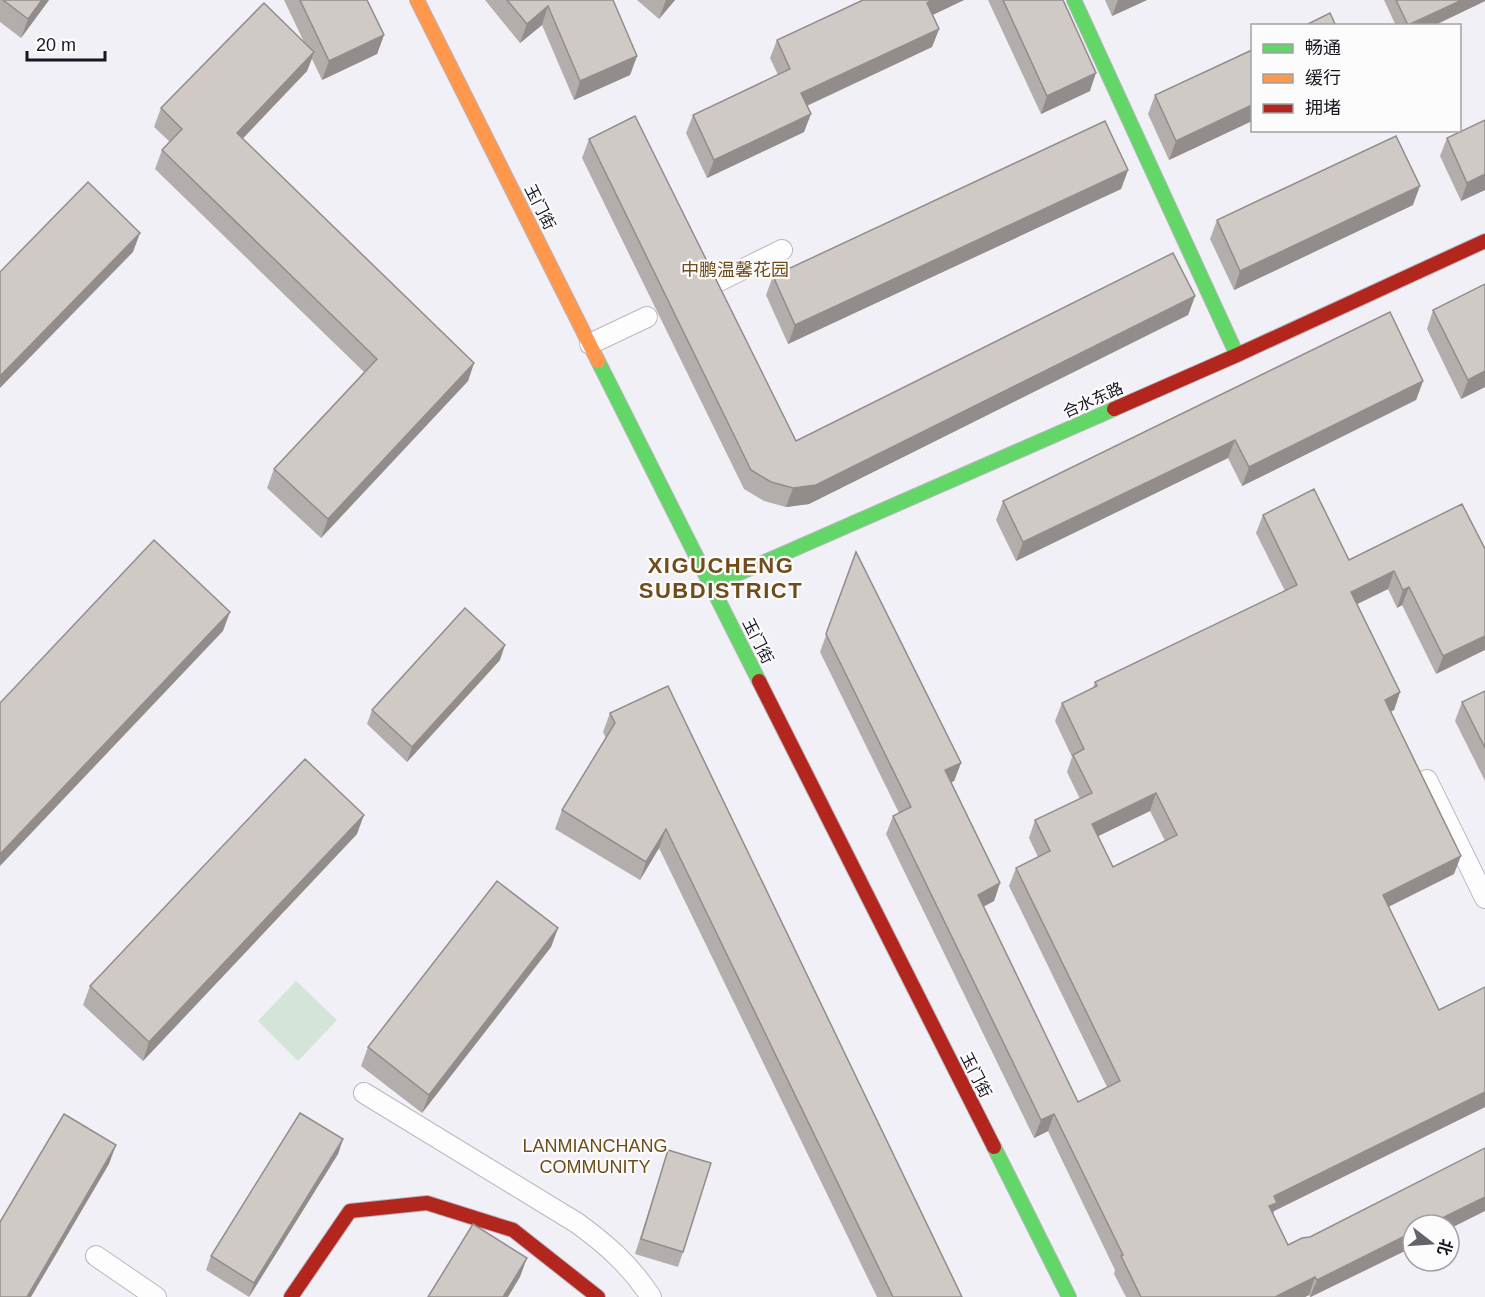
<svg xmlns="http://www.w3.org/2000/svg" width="1485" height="1297" viewBox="0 0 1485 1297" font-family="Helvetica,'Noto Sans SC',sans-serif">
  <rect width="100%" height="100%" fill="#f1f0f6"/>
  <polygon fill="#d4e4d9" points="296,981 337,1020 298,1061 258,1021"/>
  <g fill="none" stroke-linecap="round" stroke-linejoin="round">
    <defs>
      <g id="street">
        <polyline points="719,281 782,250"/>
        <polyline points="590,344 647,317"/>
        <polyline points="1427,780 1485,898"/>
        <path d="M364,1093l213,130c29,21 54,43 74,74"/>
        <polyline points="96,1256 156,1297"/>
      </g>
      <g id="fast">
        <polyline points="1074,0 1237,355"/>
        <polyline points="598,361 759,681"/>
        <polyline points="712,585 1114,409"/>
        <polyline points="994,1147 1069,1297"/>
      </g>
      <polyline id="slow" points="417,0 598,361"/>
      <g id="jam">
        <polyline points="1114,409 1237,355 1485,241"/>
        <polyline points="759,681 994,1147"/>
        <polyline points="291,1297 350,1211 427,1203 513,1230 598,1297"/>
      </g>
    </defs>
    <use href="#street" stroke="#b9b7c0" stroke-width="22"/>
    <use href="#fast" stroke="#b9b7c0" stroke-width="16"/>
    <use href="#slow" stroke="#b9b7c0" stroke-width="16"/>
    <use href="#jam" stroke="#b9b7c0" stroke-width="16"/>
    <use href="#street" stroke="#fdfdfe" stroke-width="20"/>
    <use href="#fast" stroke="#63d668" stroke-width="14"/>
    <use href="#slow" stroke="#ff974d" stroke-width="14"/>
    <use href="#jam" stroke="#b3261e" stroke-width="14"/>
  </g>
  <g fill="#b3aeab" fill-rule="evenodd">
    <polygon points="0,0 49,0 21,38 0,22"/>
    <polygon points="284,0 367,0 384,35 377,54 322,80 312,59 307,71 242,138 474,363 468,381 321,538 267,488 274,469 364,372 155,169 162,150 170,142 154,127 161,108 304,42"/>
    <polygon points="485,0 613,0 637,56 630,75 574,100 542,25 520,43"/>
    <polygon points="637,0 675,0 659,19"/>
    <polygon points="863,0 964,0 932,15 939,29 932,47 807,106 804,132 707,178 686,133 693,115 778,75 770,58 777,40"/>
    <polygon points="988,0 1063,0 1090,91 1041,114"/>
    <polygon points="1105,0 1147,0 1112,16"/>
    <polygon points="1384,0 1485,0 1485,1 1433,26 1396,26"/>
    <polygon points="1252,50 1252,121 1169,160 1148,114 1155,95"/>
    <polygon points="1485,120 1485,190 1461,201 1440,156 1447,138"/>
    <polygon points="589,139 796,441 1195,296 1188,315 809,504 786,507 764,501 744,489 582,158"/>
    <polygon points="1128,170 1121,189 788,344 766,295 773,276"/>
    <polygon points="1413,205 1234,290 1210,239 1217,220"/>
    <polygon points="1485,284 1485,387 1461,399 1427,329 1433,310"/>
    <polygon points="1423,381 1416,400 1242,486 1228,458 1016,561 996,520 1003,501"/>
    <path d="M1263,515l86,45 136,-10 -49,124 -34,-69 -5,3 -9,-19 -31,15 43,88 -6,18 -4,1 64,163 -66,33 51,103 46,-23v120l-211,104 -1,3 15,31 125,2 -102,50h-1l-1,-2 -4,2h-179l-12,-23 1,-4 -67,-139 -14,7 -148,-304 7,-18 6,-3 -79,-161 36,-100 105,211 -7,18 -3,1 49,101 -6,18 -11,6 95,195 29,-15 -98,-201 7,-18 22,-11 -9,-19 6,-18 45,-21 -13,-27 5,-15 -17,-36 7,-18 31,-15 2,-6 190,-91 -29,-58zM1150,811l15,30 -52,26 -15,-31z"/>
    <polygon points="500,660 407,762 367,724 372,710"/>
    <polygon points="1485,691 1485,781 1455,721 1462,702"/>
    <polygon points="610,713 962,1297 877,1297 659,848 640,880 555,829 562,810 606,738 603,732"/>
    <polygon points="357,834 143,1061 83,1005 90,986"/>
    <polygon points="558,928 551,947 422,1113 361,1066 368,1047"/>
    <polygon points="343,1139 338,1154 249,1297 206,1270 211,1256"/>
    <polygon points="668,1150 683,1252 678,1267 635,1254"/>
  </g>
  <g fill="#928d8b">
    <polygon points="42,0 49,0 21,38 28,19"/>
    <polygon points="666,0 675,0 659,19"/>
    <polygon points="932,0 964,0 920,21 927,3"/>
    <polygon points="1118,0 1147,0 1112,16"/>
    <polygon points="1462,0 1485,0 1485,1 1433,26 1408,26"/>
    <polygon points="548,6 542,25 520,43 527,24"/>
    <polygon points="939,29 932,47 795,111 801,93"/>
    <polygon points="384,35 377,54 322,80 329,61"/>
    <polygon points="314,52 307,71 230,152 237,133"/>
    <polygon points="637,56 630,75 574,100 580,81"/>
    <polygon points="1096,73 1090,91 1041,114 1047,96"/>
    <polygon points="1252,105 1252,121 1169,160 1176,141"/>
    <polygon points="811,114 804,132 707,178 714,160"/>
    <polygon points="1128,170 1121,189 788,344 795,325"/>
    <polygon points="1485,174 1485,190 1461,201 1467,183"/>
    <polygon points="1420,186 1413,205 1234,290 1240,271"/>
    <polygon points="140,233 133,252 0,388 0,376"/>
    <polygon points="1195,296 1188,315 809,504 786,507 793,488"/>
    <polygon points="474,363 468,381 321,538 328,519"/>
    <polygon points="1485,371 1485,387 1461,399 1468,380"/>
    <polygon points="1423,381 1416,400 1242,486 1249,467"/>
    <polygon points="1235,440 1228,458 1016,561 1023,542"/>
    <polygon points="1394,571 1388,589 1345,610 1351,592"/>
    <polygon points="1409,587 1402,605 1397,608 1403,590"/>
    <polygon points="230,612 223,631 0,866 0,854"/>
    <polygon points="1485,636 1485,650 1436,674 1443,656"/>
    <polygon points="505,645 500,660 407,762 412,747"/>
    <polygon points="1400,692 1394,710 1378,718 1385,700"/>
    <polygon points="961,763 954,781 939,788 945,770"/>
    <polygon points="1156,793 1150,811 1086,842 1092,824"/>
    <polygon points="364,815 357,834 143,1061 149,1042"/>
    <polygon points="666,829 659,848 640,880 646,862"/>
    <polygon points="1461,856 1454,874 1376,913 1383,895"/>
    <polygon points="1000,883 994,901 971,913 978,895"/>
    <polygon points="558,928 551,947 422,1113 429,1095"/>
    <polygon points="1485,1092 1485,1107 1274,1211 1271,1220 1269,1206 1274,1196"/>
    <polygon points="1054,1114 1048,1131 1034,1138 1041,1120"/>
    <polygon points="343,1139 338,1154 249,1297 254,1283"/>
    <polygon points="116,1145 109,1164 31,1297 27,1297"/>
    <polygon points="1485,1197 1485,1211 1449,1229 1449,1225 1428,1225"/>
    <polygon points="1413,1232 1413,1247 1310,1297 1317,1280"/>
    <polygon points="527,1258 520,1277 508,1297 503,1297"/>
    <polygon points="1315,1277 1309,1295 1305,1297 1275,1297"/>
  </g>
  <g fill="#d0cac7" stroke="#928d8b" stroke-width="1.5" fill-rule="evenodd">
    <polygon points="3,0 42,0 28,19"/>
    <polygon points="300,0 367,0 384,35 329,61"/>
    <polygon points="507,0 613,0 637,56 580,81 548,6 527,24"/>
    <polygon points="863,0 932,0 927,3 939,29 801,93 811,114 714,160 693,115 790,69 777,40"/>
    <polygon points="1003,0 1063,0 1096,73 1047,96"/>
    <polygon points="1396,0 1462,0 1408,25"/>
    <polygon points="264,3 314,52 237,133 474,363 328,519 274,469 377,359 162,150 182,129 161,108"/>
    <polygon points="1330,13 1336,26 1304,26"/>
    <polygon points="1252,50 1252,105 1176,141 1155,95"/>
    <polygon points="635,116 796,441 1173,253 1195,296 816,485 793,488 771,482 751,470 589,139"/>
    <polygon points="1485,120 1485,174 1467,183 1447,138"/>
    <polygon points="1105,121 1128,170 795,325 773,276"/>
    <polygon points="1396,136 1420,186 1240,271 1217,220"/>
    <polygon points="88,182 140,233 0,376 0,272"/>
    <polygon points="1485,284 1485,371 1468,380 1433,310"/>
    <polygon points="1390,312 1423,381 1249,467 1235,440 1023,542 1003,501"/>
    <path d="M1314,489l35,71 113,-56 23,45v87l-42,20 -34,-69 -6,3 -9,-19 -43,21 49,100 -15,8 76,156 -78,39 56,115 46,-23v105l-211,104 3,7 -8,3 19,39 14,-7 8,-1 175,-89v49l-57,28h-15v7l-96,48 -2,-3 -40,20h-134l-20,-41 2,-1 -69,-141 -13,6 -148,-304 18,-9 -85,-173 30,-82 105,211 -16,7 55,113 -22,12 100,207 42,-21 -104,-213 34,-17 -15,-31 57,-27 -19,-38 11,-6 -22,-46 35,-17 -2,-4 202,-97 -34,-70zM1156,793l21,42 -64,32 -21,-43z"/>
    <polygon points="154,540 230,612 0,854 0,703"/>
    <polygon points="465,608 505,645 412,747 372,710"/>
    <polygon points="668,686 962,1297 893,1297 666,829 646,862 562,810 615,723 610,713"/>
    <polygon points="1485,691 1485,748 1462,702"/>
    <polygon points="305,759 364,815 149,1042 90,986"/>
    <polygon points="497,881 558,928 429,1095 368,1047"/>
    <polygon points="300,1113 343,1139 254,1283 211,1256"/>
    <polygon points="64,1114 116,1145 27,1297 0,1297 0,1222"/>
    <polygon points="668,1150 711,1163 683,1252 641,1239"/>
    <polygon points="473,1224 527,1258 503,1297 428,1297"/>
  </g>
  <g text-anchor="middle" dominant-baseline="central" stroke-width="4.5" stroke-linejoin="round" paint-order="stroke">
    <g font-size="16" fill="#191621" stroke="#fcfcfc">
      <text transform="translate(540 207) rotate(63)">玉门街</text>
      <text transform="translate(1093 400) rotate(-24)">合水东路</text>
      <text transform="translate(758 641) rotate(63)">玉门街</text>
      <text transform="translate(976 1075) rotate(63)">玉门街</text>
    </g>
    <g font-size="18" fill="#6f4c1a" stroke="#fcfcfc">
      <text x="735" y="270">中鹏温馨花园</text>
      <text x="595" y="1146">LANMIANCHANG<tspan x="595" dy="21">COMMUNITY</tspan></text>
    </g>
    <g font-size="22" font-weight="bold" letter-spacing="1.5" fill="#6f4c1a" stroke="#fcfcfc">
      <text x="721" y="565">XIGUCHENG<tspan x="721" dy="25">SUBDISTRICT</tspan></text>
    </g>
  </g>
  <rect x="1251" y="24" width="210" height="108" fill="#fcfcfc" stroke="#a1a0a4" stroke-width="1.5"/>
  <rect x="1263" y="44" width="30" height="9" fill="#63d668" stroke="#a1a0a4" stroke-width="1.5"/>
  <text x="1305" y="54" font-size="18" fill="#191621">畅通</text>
  <rect x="1263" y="74" width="30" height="9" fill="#ff974d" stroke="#a1a0a4" stroke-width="1.5"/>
  <text x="1305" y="84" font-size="18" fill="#191621">缓行</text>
  <rect x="1263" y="104" width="30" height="9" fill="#b3261e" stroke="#a1a0a4" stroke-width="1.5"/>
  <text x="1305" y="114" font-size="18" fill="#191621">拥堵</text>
  <g transform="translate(1431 1243) rotate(107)"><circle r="28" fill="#fcfcfc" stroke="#a1a0a4" stroke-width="1.5"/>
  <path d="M0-4.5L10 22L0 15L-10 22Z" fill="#65626c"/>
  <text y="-9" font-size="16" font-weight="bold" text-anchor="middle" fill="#191621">北</text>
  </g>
  <path d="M27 51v9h78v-9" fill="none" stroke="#191621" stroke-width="3"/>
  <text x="36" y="51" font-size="18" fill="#191621" stroke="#fcfcfc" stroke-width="4.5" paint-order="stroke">20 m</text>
</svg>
